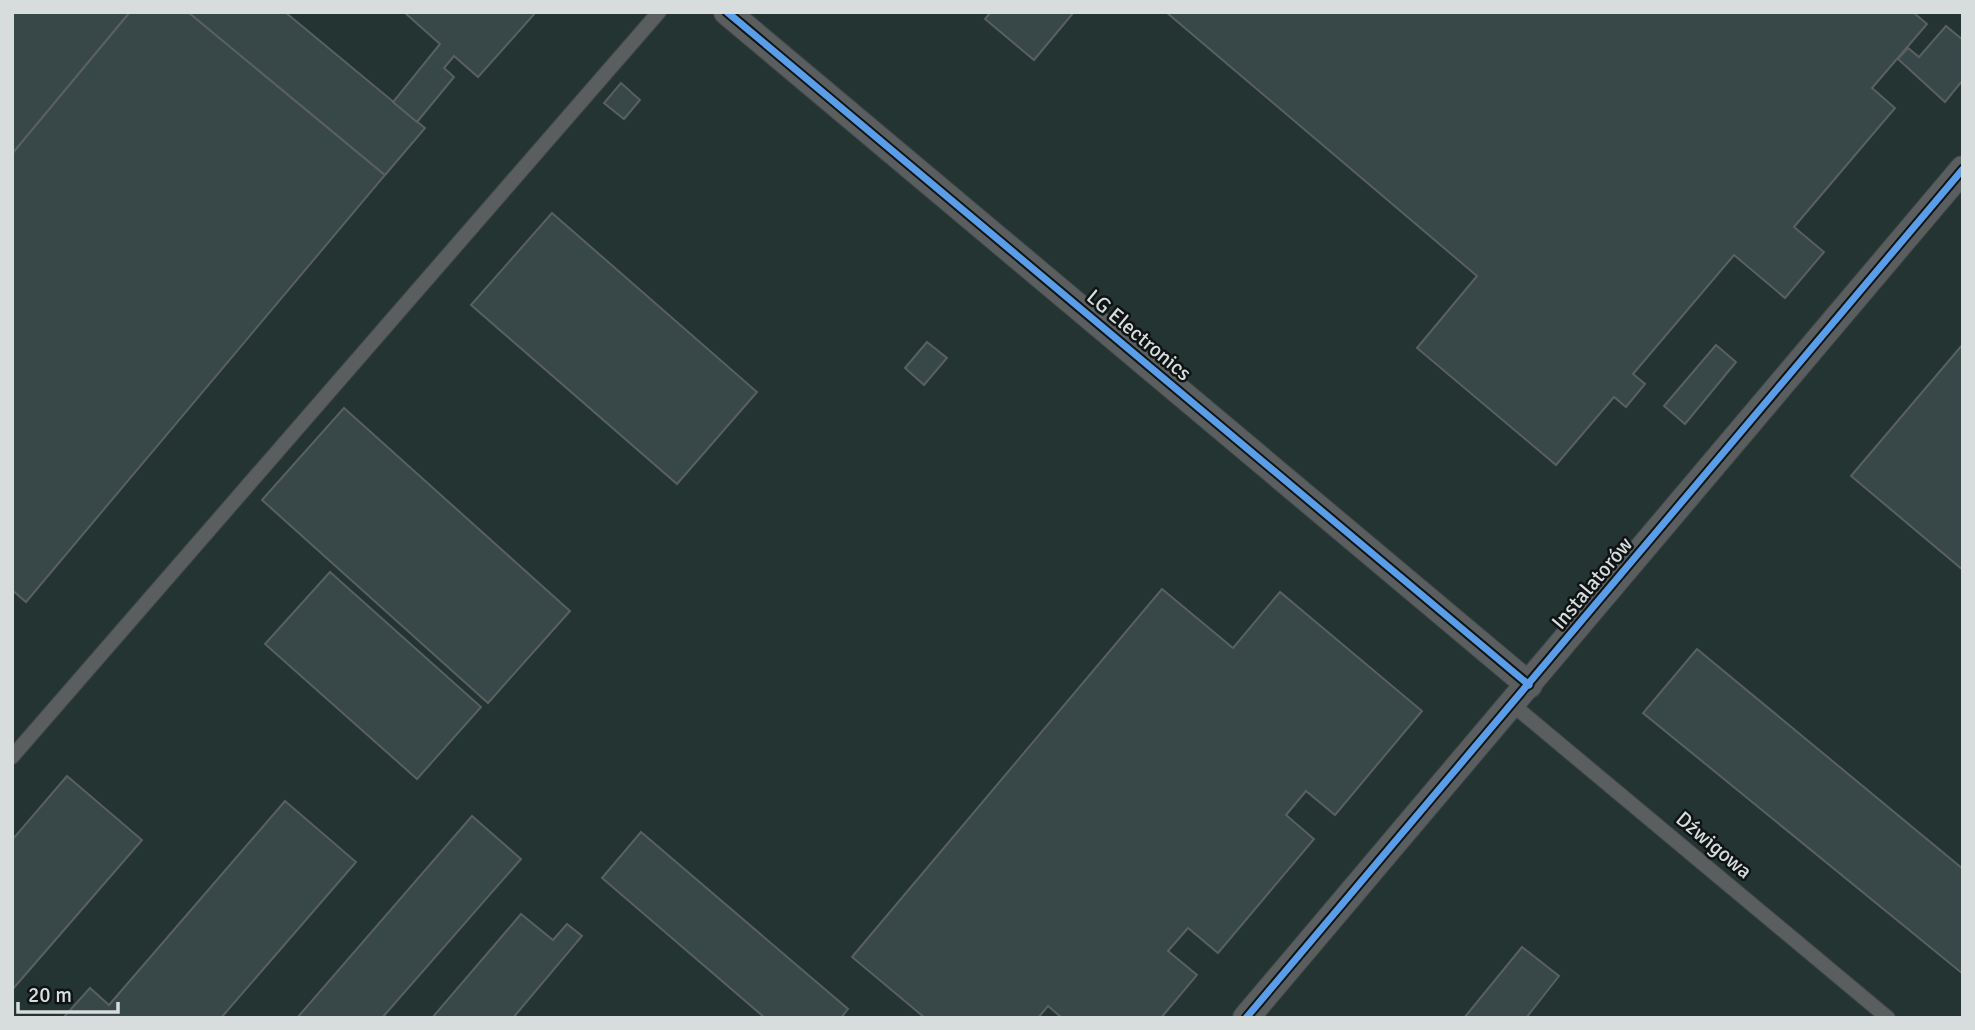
<svg xmlns="http://www.w3.org/2000/svg" width="1975" height="1030" viewBox="0 0 1975 1030" font-family="Signika,sans-serif">
  <rect width="100%" height="100%" fill="#242a29"/>
  <rect fill="#233433" x="12" y="12" width="1951" height="1006"/>
  <g fill="#384748" stroke="#5a5f5f" stroke-width="2">
    <polygon points="12,12 130,12 12,154"/>
    <polygon points="130,12 188,12 385,175 26,602 12,590 12,154"/>
    <polygon points="188,12 285,12 425,128 385,175"/>
    <polygon points="404,12 536,12 478,77 454,56 444,68 454,77 417,122 393,102 440,44"/>
    <polygon points="991,12 1074,12 1034,60 985,19"/>
    <polygon points="1166,12 1913,12 1927,24 1872,88 1895,108 1794,227 1824,252 1785,298 1734,255 1633,374 1645,384 1626,407 1614,397 1556,465 1417,348 1477,276"/>
    <polygon points="1946,26 1963,40 1963,80 1945,102 1898,59 1908,48 1919,57"/>
    <polygon points="621,83 640,100 624,119 604,103"/>
    <polygon points="552,213 757,392 677,484 471,305"/>
    <polygon points="927,342 947,358 924,385 905,368"/>
    <polygon points="1963,344 1963,570 1851,476"/>
    <polygon points="1716,345 1736,362 1685,424 1664,406"/>
    <polygon points="344,408 570,611 488,703 262,500"/>
    <polygon points="330,572 481,707 417,779 265,644"/>
    <polygon points="1162,589 1233,648 1280,592 1422,711 1335,815 1306,791 1286,815 1314,839 1218,953 1188,928 1168,951 1197,975 1161,1018 1062,1018 1048,1006 1038,1018 925,1018 852,957"/>
    <polygon points="1697,649 1963,869 1963,974 1643,713"/>
    <polygon points="67,776 142,840 12,990 12,840"/>
    <polygon points="285,801 356,862 221,1018 63,1018 90,988 109,1005"/>
    <polygon points="472,816 521,859 382,1018 297,1018"/>
    <polygon points="641,832 848,1009 841,1018 765,1018 602,878"/>
    <polygon points="521,914 553,940 567,924 582,936 513,1018 432,1018"/>
    <polygon points="1522,947 1559,976 1526,1018 1464,1018"/>
  </g>
  <g fill="none" stroke-linecap="round" stroke-linejoin="round">
    <defs>
      <g id="service">
        <polyline points="1513,705 1888,1018"/>
        <polyline points="12,757 659,12"/>
      </g>
      <g id="minor">
        <polyline points="727,12 1529,685"/>
        <polyline points="1246,1018 1963,169"/>
      </g>
    </defs>
    <use href="#service" stroke="#424646" stroke-width="16"/>
    <use href="#minor" stroke="#424646" stroke-width="28"/>
    <use href="#service" stroke="#5a5e5e" stroke-width="14"/>
    <use href="#minor" stroke="#5a5e5e" stroke-width="26"/>
    <defs>
      <g id="cycleway">
        <polyline points="727,12 1529,685"/>
        <polyline points="1246,1018 1963,169"/>
      </g>
    </defs>
    <use href="#cycleway" stroke="#0f1313" stroke-width="11"/>
    <use href="#cycleway" stroke="#5a9eea" stroke-width="7"/>
  </g>
  <g text-anchor="middle" dominant-baseline="central" stroke-width="5" stroke-linejoin="round" paint-order="stroke">
    <g font-size="21" fill="#d6dddc" stroke="#0f1313">
      <text transform="translate(1139 335) rotate(40)">LG Electronics</text>
      <text transform="translate(1592 583) rotate(-50)">Instalatorów</text>
      <text transform="translate(1714 845) rotate(40)">Dźwigowa</text>
    </g>
  </g>
  <rect width="1975" height="1030" fill="none" stroke="#d6dddc" stroke-width="28"/>
  <path d="M18 1002v10h100v-10" fill="none" stroke="#d6dddc" stroke-width="3.5"/>
  <text x="28" y="1002" font-size="21" fill="#d6dddc" stroke="#0f1313" stroke-width="5" paint-order="stroke">20 m</text>
</svg>
